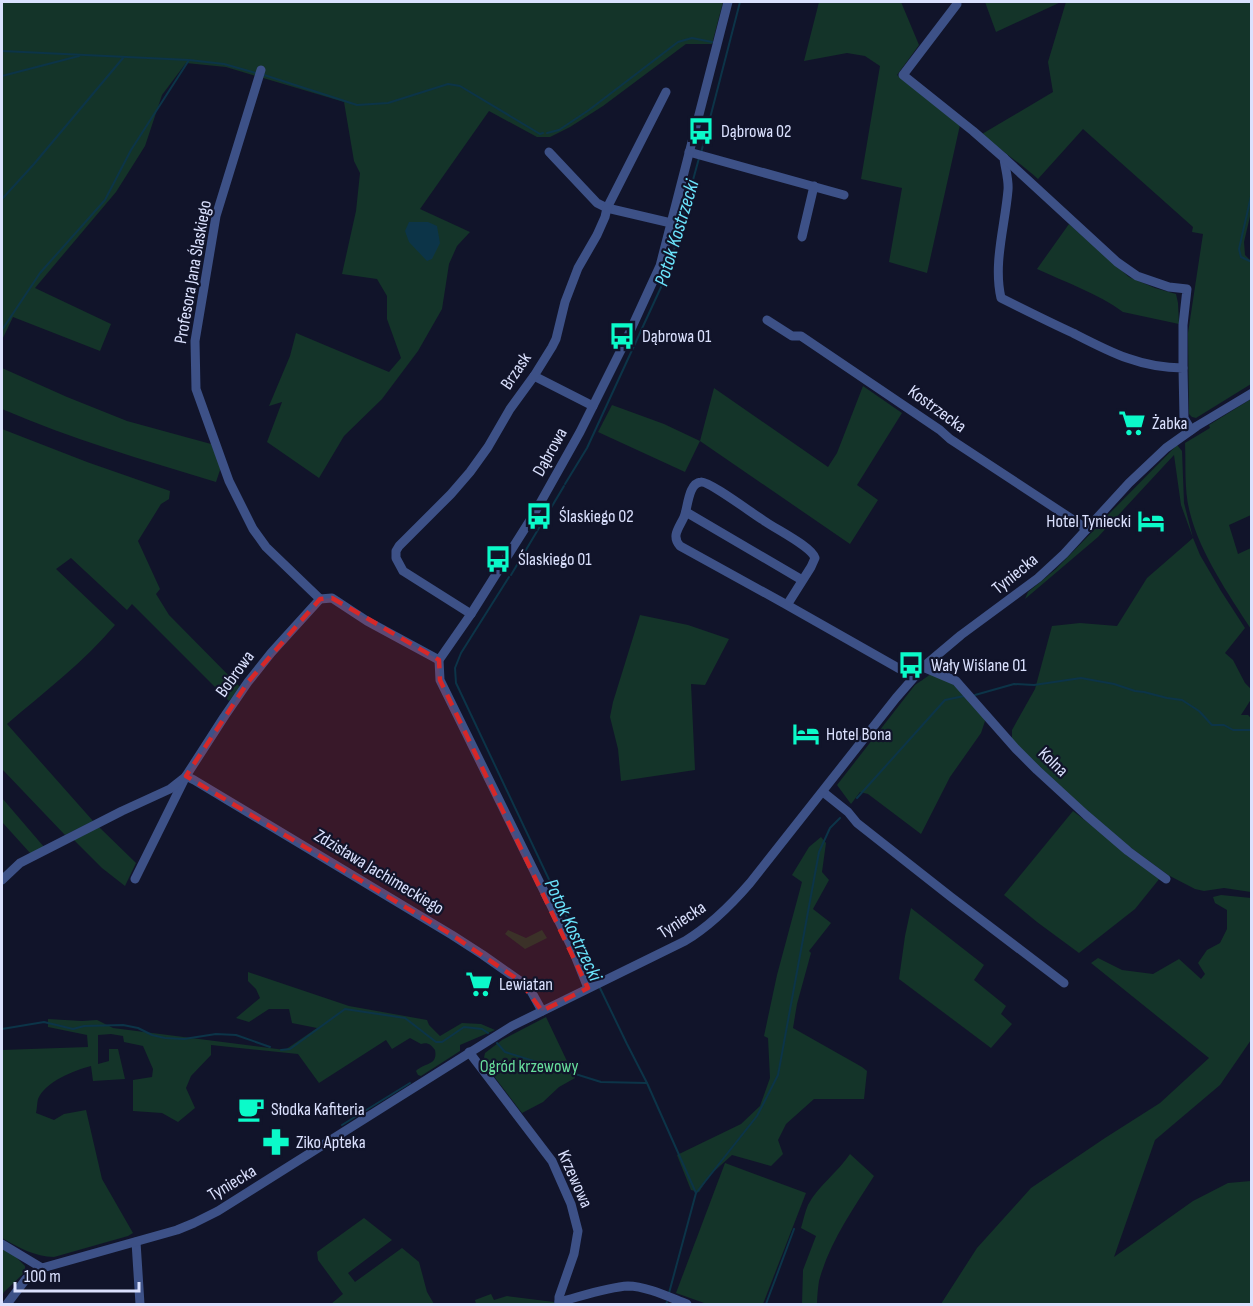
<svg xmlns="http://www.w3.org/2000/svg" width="1253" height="1306" viewBox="0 0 1253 1306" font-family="'Sofia Sans Condensed',sans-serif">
  <rect width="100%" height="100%" fill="#11142a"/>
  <g fill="#143429">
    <polygon points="2,2 723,2 712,44 686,44 603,106 570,127 550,137 537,137 489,111 420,209 470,232 457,246 449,264 442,309 418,351 382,399 344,436 319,478 267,442 282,402 269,406 290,356 296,333 389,372 401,358 387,319 387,296 377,279 342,274 356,211 360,173 354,161 344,102 226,67 186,63 162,95 145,146 116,192 35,288 111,324 100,351 13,317 2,340"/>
    <polygon points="819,2 901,2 919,45 897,75 960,125 927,273 889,262 902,188 861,179 880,66 865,56 847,53 804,61"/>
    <polygon points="985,2 1061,2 996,32"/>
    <path d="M1066,2h185l1,206 -8,34 1,13 6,6v123l-55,34 -4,-1 -3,-3 -1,-81 15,-99 -11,-2 1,-5 -110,-98 -45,50c-18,-16 -38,-29 -56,-45l71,-42 -5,-30z"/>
    <path d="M1069,224l60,53 26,11 21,6 2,9 1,21 -56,-12c-24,-18 -58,-30 -86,-43z"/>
    <path d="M2,368l65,29 60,24 84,23 10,23 -5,15c-72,-22 -145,-43 -214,-73z"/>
    <polygon points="863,386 902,413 857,485 878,500 850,544 700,441 685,472 598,432 612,405 664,424 700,441 714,388 828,467 837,453"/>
    <path d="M1251,399v116l-22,10 9,29 13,-6v81c-22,-34 -51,-76 -61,-116 -6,-22 -4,-47 -5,-70l25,-15 -1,-3z"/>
    <path d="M2,429l85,33 83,29 -1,8 -8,5 -23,37 22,48 -4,5 13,21 71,72 -11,14 -97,-97 -5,6 -56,-52 -15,11 59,56c-31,37 -72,68 -108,99l86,97 -28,14 -63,-66z"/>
    <polygon points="1177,445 1182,451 1184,503 1193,538 1200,555 1221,591 1245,628 1225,653 1233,660 1245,683 1251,689 1251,702 1250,701 1241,715 1248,715 1251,718 1251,892 1224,888 1204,891 1195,889 1168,875 1127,845 1051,779 1012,740 1012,730 1035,689 1052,626 1080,623 1117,626 1147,578 1193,538 1181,505 1174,455 1098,537 1025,599 1028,592 1056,569 1097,527 1101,527 1106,521 1105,518"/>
    <polygon points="640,615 688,625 729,639 705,685 691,684 695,770 621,781 618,749 610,717 613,702"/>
    <polygon points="931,674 950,681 982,714 985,721 981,733 950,777 921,834 868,794 860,792 851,804 837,785 915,685"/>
    <polygon points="2,798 44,847 31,854 2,822"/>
    <polygon points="1073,811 1160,878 1135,909 1079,953 1037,922 1004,895"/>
    <polygon points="99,827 136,863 125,886 102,868 74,840"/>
    <polygon points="821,837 826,843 822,872 829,880 813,909 831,923 809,951 811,953 797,1004 793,1028 862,1067 867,1071 864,1099 814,1099 786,1124 778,1140 783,1154 771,1166 732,1155 710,1175 699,1192 691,1190 677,1155 741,1124 760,1106 770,1078 768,1038 764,1036 777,975 802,882 792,875 809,847"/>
    <polygon points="1221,895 1251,898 1251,1040 1220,1085 1155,1140 1114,1257 1193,1201 1228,1183 1251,1181 1251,1304 941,1304 977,1248 1031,1188 1105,1138 1160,1103 1209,1058 1091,963 1098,958 1122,970 1153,974 1179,959 1201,979 1205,974 1198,963 1207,950 1220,943 1227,929 1227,910 1215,903 1213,897"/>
    <polygon points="911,908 984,965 974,980 1006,1006 1001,1014 1012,1024 991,1048 899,979 905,936"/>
    <polygon points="508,930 526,938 542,930 547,938 525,949 505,934"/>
    <path d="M248,972l101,34 78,14 2,5 11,11 22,-13 19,1 14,6 -35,15v6l-39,25 -3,-1 -2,-4c9,-9 22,-5 19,-21 -4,-5 -7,-8 -14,-6l-11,-6 -18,11 -6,-9 -67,43 -21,-29 -87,-9v10l-20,21 -5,12 9,20 -17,14 -16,-9 -29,-2v-31l19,-3 1,-8 -10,-23 -19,-4 -1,-6 -12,-2 -13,1v29l11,-3v-12h9l7,30 -32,2 -2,-15c-18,5 -45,15 -53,33 -1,4 -1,10 -2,14l18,7 10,-6 22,-4 16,69 31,54 -5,3 -74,21c-19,0 -36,-10 -52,-19v-188l86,-3 -1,-12 -39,-8v-8l34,2 15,-1 16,8 172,22 32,-22 -25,-5 -3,-14h-20l-20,13 -13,-4 24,-20 -4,-9 -8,-8z"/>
    <polygon points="546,1017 575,1078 559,1087 543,1102 522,1113 483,1062 485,1053 502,1040"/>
    <path d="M850,1154l24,22c-21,33 -45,67 -55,105 -1,7 -2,16 -2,23h-15l1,-34 13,-34 -15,-8c2,-7 4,-16 7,-23 10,-19 30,-33 42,-51z"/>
    <polygon points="725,1163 806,1193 763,1304 707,1304 676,1293"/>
    <polygon points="364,1218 392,1240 348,1273 355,1282 402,1248 419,1262 427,1292 434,1304 331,1304 343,1294 318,1260 317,1252"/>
    <polygon points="2,1249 12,1253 25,1266 25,1272 4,1292 2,1297"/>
    <polygon points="491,1294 494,1300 507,1296 554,1302 554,1304 476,1304 475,1300"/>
  </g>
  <polygon fill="#0c3448" points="409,222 428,222 437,226 440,243 432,259 427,261 409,242 405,231"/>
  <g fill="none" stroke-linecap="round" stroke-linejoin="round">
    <g stroke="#0c3448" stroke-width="2">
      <polyline points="2,51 189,60 224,64 256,73"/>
      <polyline points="264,75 357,105 388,103 448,84 460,86 540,134 543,133"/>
      <polyline points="2,76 79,56"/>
      <polyline points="547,133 559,130 589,110 678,42 692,38 712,42"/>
      <polyline points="701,153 740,2"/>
      <polyline points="1252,192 1239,249 1241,257 1252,262"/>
      <polyline points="2,199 34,164 123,58"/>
      <polyline points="2,330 40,273 105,200 131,150 189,60"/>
      <polyline points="565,484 587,448 668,272 699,158"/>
      <polyline points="511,575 564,486"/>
      <polyline points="509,577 461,653 455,668 456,683 597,981"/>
      <polyline points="975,695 1014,684 1034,685 1081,678 1114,684 1135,691 1144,692 1167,698 1182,700 1199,711 1212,725 1224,725 1233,730 1252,730"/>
      <polyline points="857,798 945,700 964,696"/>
      <polyline points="599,986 627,1044 647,1083 696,1193 669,1293"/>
      <polyline points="2,1029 44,1022 73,1029 84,1026 123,1025 138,1028 152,1035 165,1038 184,1039 216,1034 236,1035 270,1047"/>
      <polyline points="497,1043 505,1052 601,1082 647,1083"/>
      <polyline points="281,1050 290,1049 345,1009 405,1018 436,1042 442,1042 464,1027 482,1029 488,1033"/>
      <polyline points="342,1125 410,1083"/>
      <polyline points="696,1193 757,1116 778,1075 819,852 830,828 840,818"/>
      <polyline points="666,1304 667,1302"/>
      <polyline points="766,1304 794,1229"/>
    </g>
    <g stroke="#3d5187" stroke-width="9">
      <path d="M957,4l-54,71 70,56 31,27c1,10 5,22 4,32 -3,36 -15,73 -7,108 24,12 48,24 72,35 37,19 67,35 110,35l1,50 7,12"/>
      <polyline points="261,70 216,216 195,341 196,389 229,481 253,529 266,547 320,599 332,598 367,621 439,660"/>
      <polyline points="549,152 597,203 607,208 671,223"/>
      <polyline points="689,152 844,195"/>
      <polyline points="1004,158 1117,262 1137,276 1169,287 1187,289 1183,325 1183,368"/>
      <polyline points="802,237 814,186"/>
      <polyline points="767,320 792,336 801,336 940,430 950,439 1087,529"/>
      <polyline points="534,376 593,406"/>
      <polyline points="686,512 802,580"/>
      <path d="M787,605l-107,-59c-9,-10 -1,-18 4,-29 4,-9 4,-34 17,-35 8,-1 52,32 62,38 12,9 48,26 52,38l-4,9 -24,38 127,72"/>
      <polyline points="471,614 403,571 396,558 396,551 399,546 451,494 470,472 488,447 510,409 534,376 552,347 556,339 565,302 578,268 597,235 605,217 607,208 666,92"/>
      <polyline points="923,667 956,681 1016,749 1037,770 1086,815 1128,851 1166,879"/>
      <polyline points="186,776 194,780 452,935 483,955 520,981 531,991 542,1011"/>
      <polyline points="823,792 848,812 857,823 951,897 1064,983"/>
      <polyline points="135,879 186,776 224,717 248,682 271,653 320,599"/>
      <polyline points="2,880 20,863 122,811 170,789 184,778"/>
      <polyline points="588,988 572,948 440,680 439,660 471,614 534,514 580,432 626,340 660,266 728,2"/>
      <polyline points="469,1052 552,1161 571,1204 578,1231 574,1254 559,1297 559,1304"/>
      <polyline points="136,1242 140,1304"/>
      <polyline points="2,1244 42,1268"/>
      <path d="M559,1302c20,-5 49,-15 69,-16 18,0 43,12 59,18"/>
      <path d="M7,1304l19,-25 16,-11 135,-38 17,-7 24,-12 294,-185 173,-85c25,-15 46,-36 65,-58l146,-185 27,-31 38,-32 77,-57 26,-24 65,-71 37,-35 31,-22 55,-33"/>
    </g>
  </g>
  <path fill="#d62828" fill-opacity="0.2" stroke="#d62828" stroke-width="4.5" stroke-dasharray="12 8" stroke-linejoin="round" d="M332,598l107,62 1,20 148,308 -46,23 -22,-30 -68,-46 -266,-159 62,-94 72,-83z"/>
  <defs>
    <symbol id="bus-bare" viewBox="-9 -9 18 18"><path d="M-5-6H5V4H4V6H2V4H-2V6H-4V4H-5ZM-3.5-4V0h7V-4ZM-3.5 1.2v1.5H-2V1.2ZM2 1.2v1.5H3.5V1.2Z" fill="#0bfac9" stroke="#11142a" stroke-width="2.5" paint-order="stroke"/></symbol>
    <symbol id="supermarket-bare" viewBox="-9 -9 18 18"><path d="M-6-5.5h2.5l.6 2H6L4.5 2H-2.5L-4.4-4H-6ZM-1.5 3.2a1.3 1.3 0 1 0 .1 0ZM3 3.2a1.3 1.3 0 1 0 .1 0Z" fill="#0bfac9" stroke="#11142a" stroke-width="2.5" paint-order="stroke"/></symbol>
    <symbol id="hotel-bare" viewBox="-9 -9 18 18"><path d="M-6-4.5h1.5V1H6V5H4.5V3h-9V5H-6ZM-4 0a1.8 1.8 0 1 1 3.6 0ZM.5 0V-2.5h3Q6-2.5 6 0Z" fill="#0bfac9" stroke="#11142a" stroke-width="2.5" paint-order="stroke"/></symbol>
    <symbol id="cafe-bare" viewBox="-9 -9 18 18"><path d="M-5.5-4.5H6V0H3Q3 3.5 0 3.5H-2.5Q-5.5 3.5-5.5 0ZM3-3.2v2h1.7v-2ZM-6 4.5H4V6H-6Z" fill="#0bfac9" stroke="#11142a" stroke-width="2.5" paint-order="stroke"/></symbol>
    <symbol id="pharmacy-bare" viewBox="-9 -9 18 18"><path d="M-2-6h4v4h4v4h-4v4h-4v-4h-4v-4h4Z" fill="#0bfac9" stroke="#11142a" stroke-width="2.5" paint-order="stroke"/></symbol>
  </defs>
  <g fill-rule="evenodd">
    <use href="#bus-bare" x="682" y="112" width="38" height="38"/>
    <use href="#bus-bare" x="603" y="317" width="38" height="38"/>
    <use href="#supermarket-bare" x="1113" y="404" width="38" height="38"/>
    <use href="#bus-bare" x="520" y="497" width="38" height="38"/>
    <use href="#hotel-bare" x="1132" y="502" width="38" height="38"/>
    <use href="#bus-bare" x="479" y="540" width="38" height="38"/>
    <use href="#bus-bare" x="892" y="646" width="38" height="38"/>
    <use href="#hotel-bare" x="787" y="715" width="38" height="38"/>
    <use href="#supermarket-bare" x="460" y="965" width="38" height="38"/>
    <use href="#cafe-bare" x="232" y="1090" width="38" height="38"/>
    <use href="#pharmacy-bare" x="257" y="1123" width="38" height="38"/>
  </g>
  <g text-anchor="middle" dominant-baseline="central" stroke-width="4.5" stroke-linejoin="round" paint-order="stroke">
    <g font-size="18" fill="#dbe1fe" stroke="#11142a" text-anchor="start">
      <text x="721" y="131">Dąbrowa 02</text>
      <text x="642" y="336">Dąbrowa 01</text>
      <text x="1152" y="423">Żabka</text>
      <text x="559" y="516">Ślaskiego 02</text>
      <text x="1131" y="521" text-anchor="end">Hotel Tyniecki</text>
      <text x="518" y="559">Ślaskiego 01</text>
      <text x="931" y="665">Wały Wiślane 01</text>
      <text x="826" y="734">Hotel Bona</text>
      <text x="499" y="984">Lewiatan</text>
      <text x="271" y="1109">Słodka Kafiteria</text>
      <text x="296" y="1142">Ziko Apteka</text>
    </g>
    <g font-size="18" fill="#dbe1fe" stroke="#11142a">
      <text transform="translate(193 272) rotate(-80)">Profesora Jana Ślaskiego</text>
      <text transform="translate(516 371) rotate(-56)">Brzask</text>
      <text transform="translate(937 409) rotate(36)">Kostrzecka</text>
      <text transform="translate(550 452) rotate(-61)">Dąbrowa</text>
      <text transform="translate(1015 574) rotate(-39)">Tyniecka</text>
      <text transform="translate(235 674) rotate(-54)">Bobrowa</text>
      <text transform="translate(1053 762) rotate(44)">Kolna</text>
      <text transform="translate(379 872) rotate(31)">Zdzisława Jachimeckiego</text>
      <text transform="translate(682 920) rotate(-33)">Tyniecka</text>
      <text transform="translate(575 1179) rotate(66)">Krzewowa</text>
      <text transform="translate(232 1183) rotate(-31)">Tyniecka</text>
    </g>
    <g font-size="18" fill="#67de9c" stroke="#11142a">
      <text x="529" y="1066">Ogród krzewowy</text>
    </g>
    <g font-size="20" font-style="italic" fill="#6be4fc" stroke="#11142a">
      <text transform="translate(677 233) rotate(-73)">Potok Kostrzecki</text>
      <text transform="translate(573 930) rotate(65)">Potok Kostrzecki</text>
    </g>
  </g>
  <rect width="1253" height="1306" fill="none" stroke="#dbe1fe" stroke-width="6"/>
  <path d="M15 1282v9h124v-9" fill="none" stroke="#dbe1fe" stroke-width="3"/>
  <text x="24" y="1282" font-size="18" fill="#dbe1fe" stroke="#11142a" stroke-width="4.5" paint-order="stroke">100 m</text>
</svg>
